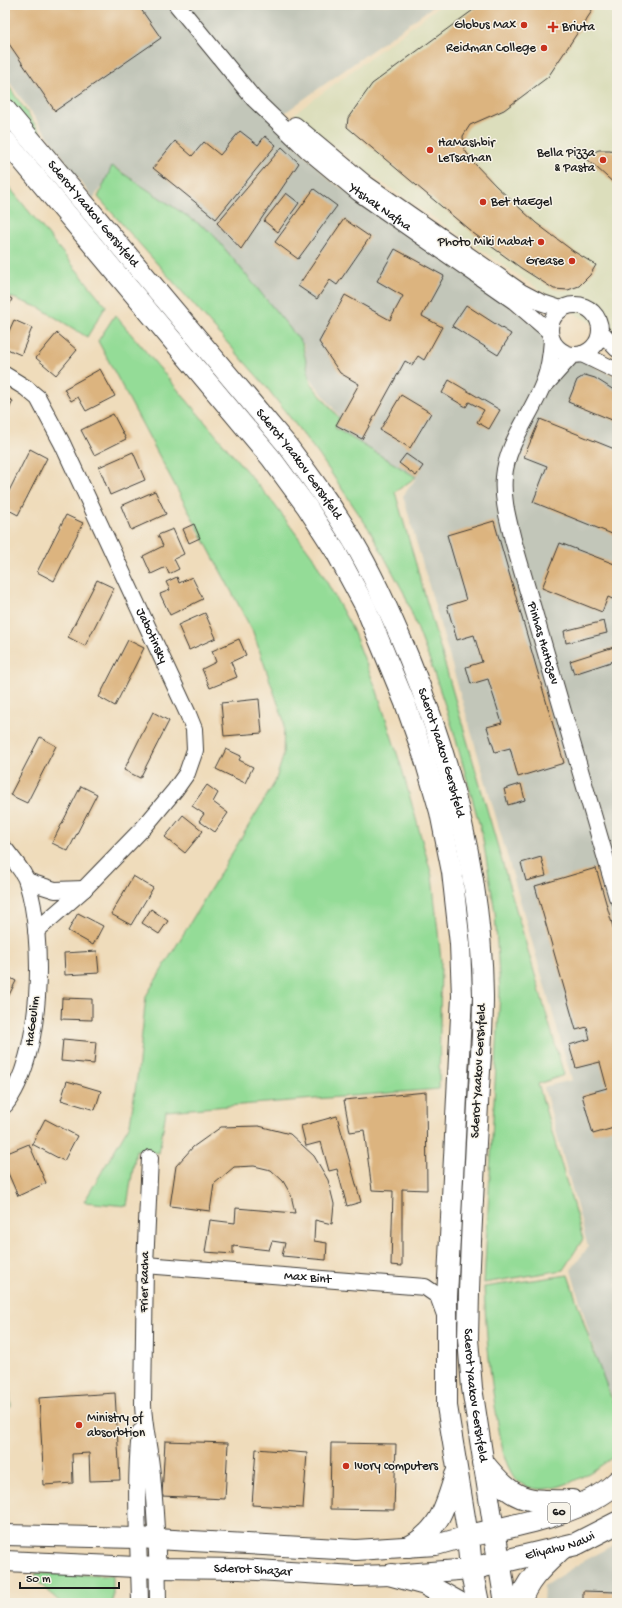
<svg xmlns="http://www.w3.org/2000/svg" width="622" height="1608" viewBox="0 0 622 1608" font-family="'Gochi Hand',sans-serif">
  <rect width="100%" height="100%" fill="#f7f3e8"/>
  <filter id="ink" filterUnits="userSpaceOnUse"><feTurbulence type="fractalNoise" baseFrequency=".025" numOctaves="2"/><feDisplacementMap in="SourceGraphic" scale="8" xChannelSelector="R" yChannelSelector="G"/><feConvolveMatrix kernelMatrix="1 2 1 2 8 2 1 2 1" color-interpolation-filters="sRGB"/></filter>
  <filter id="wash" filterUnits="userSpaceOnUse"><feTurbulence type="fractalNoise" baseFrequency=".012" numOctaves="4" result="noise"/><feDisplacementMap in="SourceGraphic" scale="16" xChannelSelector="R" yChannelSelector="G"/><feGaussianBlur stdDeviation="0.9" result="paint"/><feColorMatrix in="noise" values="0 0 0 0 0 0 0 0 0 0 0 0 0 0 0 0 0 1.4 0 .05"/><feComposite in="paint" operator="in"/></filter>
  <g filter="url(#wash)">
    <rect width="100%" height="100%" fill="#efdcbb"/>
    <polygon fill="#dcdebc" points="441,5 617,5 617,335 580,317 365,171 294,114"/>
    <g fill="#c2c6b9">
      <polygon points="5,5 435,5 272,122 330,180 440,256 597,368 617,377 617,1407 601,1374 571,1270 588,1247 544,1087 572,1080 403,496 416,478 335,427 339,416 308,375 304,345 206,230 115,167 93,199 5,76"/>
      <polygon points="617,1543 617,1603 543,1603 544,1586 585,1560"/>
    </g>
    <g fill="#94dc97" stroke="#587c5a">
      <polygon points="5,81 61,162 5,95"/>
      <polygon points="112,166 211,232 302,343 311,384 339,418 335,428 416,477 395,492 564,1075 538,1084 583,1239 563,1270 484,1283 500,992 495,912 482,834 453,729 431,664 404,593 369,529 319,455 264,384 98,197"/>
      <polygon points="5,182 106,306 87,337 40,308 5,295"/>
      <polygon points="115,315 274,504 313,557 352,628 377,691 402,769 432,876 441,960 439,1089 166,1111 159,1153 136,1150 127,1206 84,1202 130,1124 138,1071 146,996 275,782 283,757 284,721 253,632 98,341"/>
      <path d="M568,1275l25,75 24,63v41c-21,16 -61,43 -89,33 -6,-2 -13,-7 -16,-13 -9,-15 -11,-33 -14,-50 -8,-45 -12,-91 -14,-137z"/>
      <polygon points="5,1310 11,1407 5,1407"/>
      <polygon points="36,1573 113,1576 113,1603 61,1603 36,1580"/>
    </g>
    <g id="blocks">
      <g fill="#dcb47f">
        <polygon points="5,5 138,5 161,38 55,111 5,38"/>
        <polygon points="480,5 589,5 592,11 548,77 504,110 470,125 463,136 464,149 474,163 496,186 536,223 573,251 596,265 590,275 579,286 568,290 554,289 521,268 473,233 347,127 348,118 372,84"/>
        <polygon points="240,131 258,145 265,136 276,145 216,219 153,168 175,141 192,156 204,142 220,155"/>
        <polygon points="282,147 299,163 241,249 217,223"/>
        <polygon points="599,150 610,150 617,153 617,186 586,158 590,154"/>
        <polygon points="314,189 337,206 298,259 275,242"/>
        <polygon points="286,193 299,203 278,232 264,221"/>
        <polygon points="344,219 370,237 337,285 330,280 317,299 298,286"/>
        <polygon points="395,249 444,276 422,316 442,327 424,360 418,356 412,365 405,361 362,439 336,425 359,384 340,373 319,342 345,295 390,320 403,296 377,281"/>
        <polygon points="5,295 12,299 7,310 5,309"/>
        <polygon points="466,305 511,334 498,355 452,326"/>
        <polygon points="14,320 32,328 21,355 5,348 5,340"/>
        <polygon points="57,333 77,350 56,375 36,358"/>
        <polygon points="100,369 115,396 86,411 78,397 71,401 64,389"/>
        <polygon points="585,375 595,378 617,392 617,422 568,402 577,380"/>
        <polygon points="449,380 500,410 489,429 477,422 484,410 469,402 466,407 442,393"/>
        <polygon points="401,395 431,413 410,448 380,430"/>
        <polygon points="5,397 13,401 5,417"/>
        <polygon points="113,414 126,439 94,455 81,430"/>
        <polygon points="540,419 617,450 617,536 533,502 547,466 524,457"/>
        <polygon points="30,449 47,458 18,515 5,508 5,499"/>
        <polygon points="133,452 145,480 110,495 99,467"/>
        <polygon points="406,454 423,466 416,476 399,463"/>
        <polygon points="155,491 166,514 131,530 121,506"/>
        <polygon points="66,515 83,523 54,581 37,572"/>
        <polygon points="494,521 564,763 518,777 510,748 495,752 487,727 502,723 488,679 471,684 466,667 482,662 474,635 457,640 447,606 466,600 447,535"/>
        <polygon points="194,524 200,538 189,543 183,529"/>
        <polygon points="173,529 184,554 174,559 179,569 169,574 166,567 151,574 143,556 163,546 158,535"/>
        <polygon points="560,543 617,565 617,601 608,597 602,612 542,588"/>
        <polygon points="177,577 179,583 192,577 203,599 170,615 160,594 170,590 166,582"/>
        <polygon points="97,580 114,588 85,646 68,637"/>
        <polygon points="205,613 216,638 189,650 178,625"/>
        <polygon points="604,621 607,633 566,643 564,631"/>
        <polygon points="239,639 246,655 231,662 237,677 210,688 202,669 216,662 212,651"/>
        <polygon points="128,640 144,648 115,706 99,697"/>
        <polygon points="617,646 617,660 574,674 570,661"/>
        <polygon points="259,699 262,733 224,736 221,703"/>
        <polygon points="153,712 169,721 140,778 124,770"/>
        <polygon points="40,737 56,746 27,803 10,795"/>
        <polygon points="226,749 241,756 239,760 253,767 245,783 216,769"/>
        <polygon points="521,784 525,800 508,805 504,789"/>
        <polygon points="207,785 218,793 213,802 228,813 215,832 199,821 204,814 192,806"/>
        <polygon points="81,786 97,794 68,851 52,843"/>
        <polygon points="183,815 203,831 185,853 165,837"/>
        <polygon points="541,857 546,876 526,881 521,863"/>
        <polygon points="596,868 617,941 617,1127 593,1134 582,1095 607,1088 600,1062 576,1068 569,1045 590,1039 587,1027 576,1030 535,886"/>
        <polygon points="133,876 153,888 131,925 111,914"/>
        <polygon points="151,909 168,921 159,934 142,923"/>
        <polygon points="78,913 103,926 93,945 68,931"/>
        <polygon points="97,951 99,973 65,975 64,953"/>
        <polygon points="5,975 16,981 5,1003"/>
        <polygon points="62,998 92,999 92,1020 61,1019"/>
        <polygon points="63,1039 96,1042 94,1064 61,1061"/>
        <polygon points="67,1081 101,1091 95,1110 61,1100"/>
        <polygon points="426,1092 427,1190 402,1189 402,1266 391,1265 393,1191 372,1190 364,1130 350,1132 344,1100"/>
        <polygon points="337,1116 361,1202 347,1206 337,1169 329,1171 321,1142 306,1146 301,1126"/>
        <polygon points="45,1119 77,1136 64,1161 32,1144"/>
        <polygon points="259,1126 290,1134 314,1156 328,1180 334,1204 332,1224 315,1220 314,1241 327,1243 326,1260 282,1256 285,1243 272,1241 269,1250 233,1246 233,1254 205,1252 210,1220 235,1223 236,1208 295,1213 291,1195 283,1181 271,1170 254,1166 234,1167 214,1184 210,1211 170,1206 176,1166 193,1147 221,1127"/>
        <polygon points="29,1144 46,1183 18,1196 5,1166 5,1154"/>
        <polygon points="115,1393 120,1480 90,1481 89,1453 72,1454 73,1483 44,1485 39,1398"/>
        <polygon points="165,1441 228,1443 225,1499 162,1496"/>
        <polygon points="331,1443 396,1444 394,1510 330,1509"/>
        <polygon points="256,1449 307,1453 303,1508 252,1505"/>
        <polygon points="583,1591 617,1592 617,1603 583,1603"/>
      </g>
    </g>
  </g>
  <g filter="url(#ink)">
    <use href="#blocks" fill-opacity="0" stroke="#3c3934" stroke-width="1"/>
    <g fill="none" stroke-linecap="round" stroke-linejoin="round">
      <defs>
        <g id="minor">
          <path id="s1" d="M177,5l77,94 53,51 52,43 155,108 36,31"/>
          <polyline points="295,125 366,184 521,292 540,302 561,309"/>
          <circle cx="575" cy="330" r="25"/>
          <polyline points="600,331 617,349"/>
          <path id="s2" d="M552,340c-1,13 -2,26 -7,39 -11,33 -38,62 -41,98 -2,22 4,42 9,63l104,357"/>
          <polyline points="582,354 617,371"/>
          <path id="s3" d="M5,375l21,13 12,10 24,45 126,271 6,15 1,21 -8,23 -12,17 -30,36 -61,63 -48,42"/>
          <polyline points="546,384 572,355"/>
          <path d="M5,849c7,10 19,22 22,33 18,57 16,175 -22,223"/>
          <polyline points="27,881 55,890 84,889"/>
          <path d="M150,1158l-5,107 -2,140c1,24 7,46 9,70 4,42 6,85 6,128"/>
          <path id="s4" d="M145,1265l280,22 13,9 7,19"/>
          <path d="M140,1432c-6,57 -1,114 0,171"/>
        </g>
        <g id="major">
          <path id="s5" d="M5,109l282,336c23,31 46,62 66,96 22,37 39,76 56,117 44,108 73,221 74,338 0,36 -3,72 -5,108 -3,62 -7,125 -9,187l-1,48 4,49 22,142"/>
          <polyline points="5,140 271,458 307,507 336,552 365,606 405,703 424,757 440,812 452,872 460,944 462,996 447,1298 447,1406 468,1536 436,1545 356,1550 137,1538 5,1535"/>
          <path d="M408,1547c32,-17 37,-40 47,-72"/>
          <path id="s6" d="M5,1561l153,7 82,1 115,7 37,-1 79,-6"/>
        </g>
        <g id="highway">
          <path d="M483,1463c31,38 41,39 89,38"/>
          <polyline points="494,1530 506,1603"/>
          <path id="s7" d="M471,1569l105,-25 41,-21"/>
          <polyline points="392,1575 425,1584 459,1603"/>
          <path d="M478,1603l-7,-34 -3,-33c44,-10 116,-22 149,-54"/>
          <path d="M520,1603c6,-23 24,-38 41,-54"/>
        </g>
      </defs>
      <use href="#minor" stroke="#3c3934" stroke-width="18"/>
      <use href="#major" stroke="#3c3934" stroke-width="22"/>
      <use href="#highway" stroke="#3c3934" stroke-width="24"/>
      <use href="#minor" stroke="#fff" stroke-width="16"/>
      <use href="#major" stroke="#fff" stroke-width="20"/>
      <use href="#highway" stroke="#fff" stroke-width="22"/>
    </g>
  </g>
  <g fill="#c8321e" stroke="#f7f3e8" stroke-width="1.5">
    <circle cx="524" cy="25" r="4"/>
    <path d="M551 21h4v4h4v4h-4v4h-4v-4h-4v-4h4z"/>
    <circle cx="544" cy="48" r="4"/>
    <circle cx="430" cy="150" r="4"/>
    <circle cx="603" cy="160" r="4"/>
    <circle cx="483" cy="202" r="4"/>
    <circle cx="541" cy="242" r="4"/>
    <circle cx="572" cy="261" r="4"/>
    <circle cx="79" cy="1425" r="4"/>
    <circle cx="346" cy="1466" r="4"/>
  </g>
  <g text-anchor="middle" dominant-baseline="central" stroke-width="3" stroke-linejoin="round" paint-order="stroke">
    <rect fill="#f7f3e8" stroke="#5e5c59" stroke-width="1" x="548" y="1503" width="22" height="20" rx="3"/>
    <g font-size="12" font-weight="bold" fill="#1c1c1c">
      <text x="559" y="1513">60</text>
    </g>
    <g font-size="13" fill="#1c1c1c" stroke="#f7f3e8" text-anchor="end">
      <text x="516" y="25">Globus Max</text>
      <text x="562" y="27" text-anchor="start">Briuta</text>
      <text x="536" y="48">Reidman College</text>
      <text x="438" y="143" text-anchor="start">HaMashbir<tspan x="438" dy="15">LeTsarhan</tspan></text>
      <text x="595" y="153">Bella Pizza<tspan x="595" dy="15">&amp; Pasta</tspan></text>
      <text x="491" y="202" text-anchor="start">Bet HaEgel</text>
      <text x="533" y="242">Photo Miki Mabat</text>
      <text x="564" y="261">Grease</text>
      <text x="87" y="1418" text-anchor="start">Ministry of<tspan x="87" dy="15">absorbtion</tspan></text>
      <text x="354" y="1466" text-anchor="start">Ivory computers</text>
    </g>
    <g font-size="13" fill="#1c1c1c" stroke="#f7f3e8">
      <text stroke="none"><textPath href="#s1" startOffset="288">Ytshak Nafha</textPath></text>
      <text stroke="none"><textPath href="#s5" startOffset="137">Sderot Yaakov Gershfeld</textPath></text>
      <text stroke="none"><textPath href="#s5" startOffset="461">Sderot Yaakov Gershfeld</textPath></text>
      <text stroke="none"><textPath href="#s3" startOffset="304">Jabotinsky</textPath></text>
      <text stroke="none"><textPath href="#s2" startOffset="318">Pinhas HaHozev</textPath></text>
      <text stroke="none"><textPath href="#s5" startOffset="785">Sderot Yaakov Gershfeld</textPath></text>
      <text transform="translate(33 1021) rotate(-83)">HaGeulim</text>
      <text transform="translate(479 1071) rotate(-87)">Sderot Yaakov Gershfeld</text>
      <text stroke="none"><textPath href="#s4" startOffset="163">Max Bint</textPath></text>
      <text transform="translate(145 1282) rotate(-89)">Frier Racha</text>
      <text stroke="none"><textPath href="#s5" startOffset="1433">Sderot Yaakov Gershfeld</textPath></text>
      <text stroke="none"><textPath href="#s7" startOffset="92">Eliyahu Nawi</textPath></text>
      <text stroke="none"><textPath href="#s6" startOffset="248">Sderot Shazar</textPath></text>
    </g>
  </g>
  <rect width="622" height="1608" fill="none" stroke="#f7f3e8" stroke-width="20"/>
  <path d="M20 1582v6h99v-6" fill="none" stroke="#1c1c1c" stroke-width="2"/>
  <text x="26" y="1582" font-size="12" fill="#1c1c1c" stroke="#f7f3e8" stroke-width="3" paint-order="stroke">50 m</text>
</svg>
